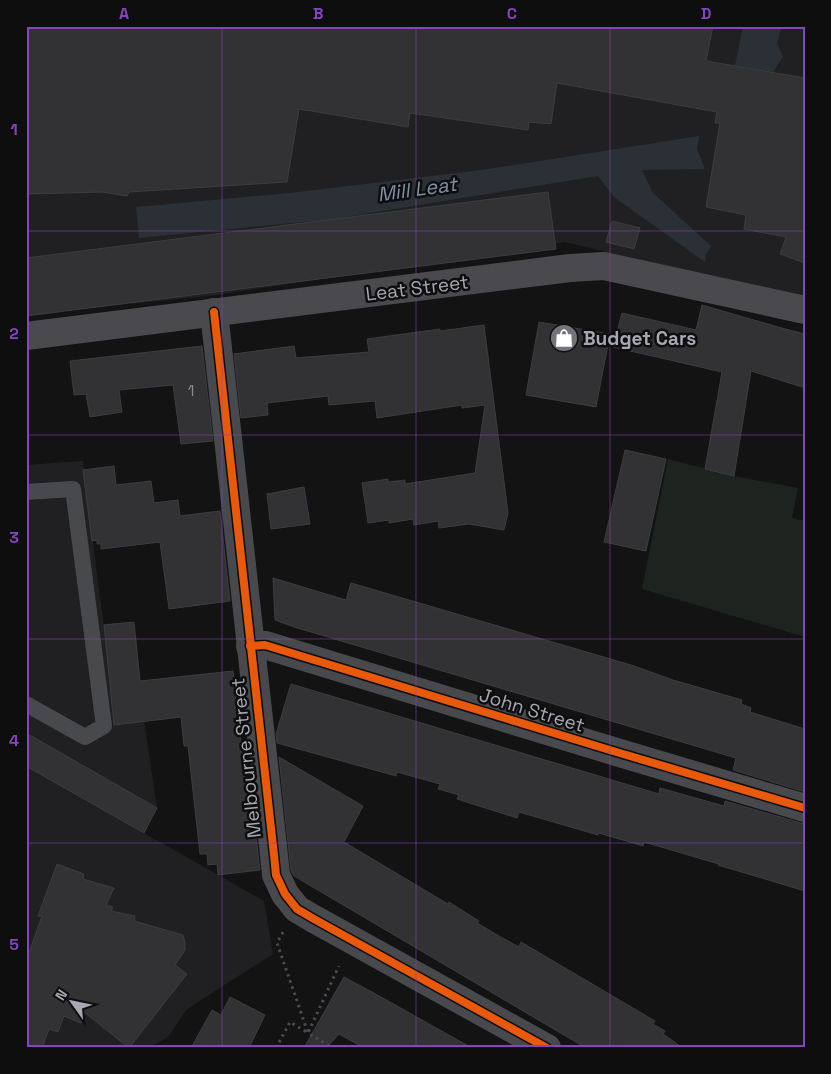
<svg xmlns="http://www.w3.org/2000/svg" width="831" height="1074" viewBox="0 0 831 1074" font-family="'Space Grotesk',sans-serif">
  <rect width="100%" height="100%" fill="#131314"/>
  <g fill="#202022">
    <polygon points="26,26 805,26 805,300 565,242 210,296 26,314"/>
    <polygon points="83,461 100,599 104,624 134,622 143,713 157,808 144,833 264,901 273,954 187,1009 168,1037 148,1048 26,1048 26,465"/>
  </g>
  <polygon fill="#1d231f" points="668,459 734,476 798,488 792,518 805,521 805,637 642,589"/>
  <g fill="#2b3037">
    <polygon points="743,26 782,26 777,43 783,57 773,72 735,66"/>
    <polygon points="699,136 697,149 705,169 642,170 653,193 711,246 706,254 705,262 614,197 598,176 333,219 139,238 136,207 290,193 482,170"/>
  </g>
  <g fill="#323235" stroke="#3c3d40">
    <polygon points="26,26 713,26 706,61 805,78 805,263 780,254 786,237 744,229 746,215 706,207 720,123 715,123 717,112 557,83 551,124 529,122 528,130 410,113 408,127 299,109 287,182 129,192 127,196 102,192 26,194"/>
    <polygon points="548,192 556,249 26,316 26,258"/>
    <polygon points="612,221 640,228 634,249 606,242"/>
    <polygon points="702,305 778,327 805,334 805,388 751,371 734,476 705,469 722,372 613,347 622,313 696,330"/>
    <polygon points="539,322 610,334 596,407 526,395"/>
    <polygon points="484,325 508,513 504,530 469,524 439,528 438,521 414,525 413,519 389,523 389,520 368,523 362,483 388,479 388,482 405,480 405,484 475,473 485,405 462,408 462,405 377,418 375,401 329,405 328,396 267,403 268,415 241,418 234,354 294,346 296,358 369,352 367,339 440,329 440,331"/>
    <polygon points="202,346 213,441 181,444 173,385 119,390 122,412 90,417 86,394 74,395 70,361"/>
    <polygon points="625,450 666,459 646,551 604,542"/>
    <polygon points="114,466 116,485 151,481 154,503 178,500 180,516 220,511 230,601 169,609 160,542 101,549 101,544 97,544 97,540 92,541 83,470"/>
    <polygon points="304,487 310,524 271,529 267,494"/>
    <polygon points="273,578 346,600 351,583 631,665 673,680 742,700 741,704 751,708 750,712 805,729 805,792 733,770 736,758 294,627 275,620"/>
    <polygon points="134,622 140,681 233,671 250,823 253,812 260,870 218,875 217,864 208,865 207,854 200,854 188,746 184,746 181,717 114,725 104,625"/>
    <polygon points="291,684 659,794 660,788 724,806 725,801 801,823 805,823 805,891 718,865 719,864 644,842 643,846 599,833 598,835 519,812 517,818 457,799 459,795 438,789 440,784 397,772 396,776 277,743 276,734"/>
    <polygon points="26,733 157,808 144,833 26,766"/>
    <polygon points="279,757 363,806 344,842 448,904 449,902 479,921 477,923 499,936 519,947 521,942 655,1021 653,1024 665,1031 663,1034 683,1048 586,1048 294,876 291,871"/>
    <polygon points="57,864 84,874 83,879 114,888 106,905 113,907 111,911 135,916 134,921 183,935 185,943 185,950 175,965 187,974 129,1048 84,1012 81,1023 64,1016 58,1032 49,1029 42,1048 26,1048 26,961 42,916 38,916"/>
    <polygon points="344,977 372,992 472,1048 364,1048 339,1034 326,1048 304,1048"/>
    <polygon points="230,997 265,1015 249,1048 191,1048 212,1010 221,1015"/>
  </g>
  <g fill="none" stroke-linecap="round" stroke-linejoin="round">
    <g stroke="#494a4d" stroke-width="3" stroke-dasharray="2.5 4" stroke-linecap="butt">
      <polyline points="283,932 277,943 308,1033 333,1048"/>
      <polyline points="276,1048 290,1022 308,1033 339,966"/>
    </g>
    <polyline stroke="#48494c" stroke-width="16" points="26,492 73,489 104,726 85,737 26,704"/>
    <g stroke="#48494c" stroke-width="28">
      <polyline points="214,312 274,855 276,875 285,894 297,909 314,919 547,1048"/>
      <polyline points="250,646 265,645 613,751 805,808"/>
    </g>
    <polyline stroke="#4a4a4e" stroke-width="28" points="26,336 570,268 604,266 805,310"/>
    <defs>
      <g id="cycleway">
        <polyline points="214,312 274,855 276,875 285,894 297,909 314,919 547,1048"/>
        <polyline points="250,646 265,645 613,751 805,808"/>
      </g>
    </defs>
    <use href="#cycleway" stroke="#0e0e0f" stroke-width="11"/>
    <use href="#cycleway" stroke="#e8590c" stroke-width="8"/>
  </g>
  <path fill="none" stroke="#8445bd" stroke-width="1" stroke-opacity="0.55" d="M222,26v1022M416,26v1022M610,26v1022M26,231h779M26,435h779M26,639h779M26,843h779"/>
  <defs>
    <symbol id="shop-disc" viewBox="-11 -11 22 22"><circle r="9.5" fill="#73747b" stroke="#0e0e0f"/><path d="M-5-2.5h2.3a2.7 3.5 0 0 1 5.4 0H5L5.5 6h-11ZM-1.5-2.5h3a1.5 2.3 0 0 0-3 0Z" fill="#fff"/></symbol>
  </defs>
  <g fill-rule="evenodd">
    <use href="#shop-disc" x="548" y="322" width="32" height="32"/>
  </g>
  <g text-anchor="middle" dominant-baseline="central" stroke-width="5" stroke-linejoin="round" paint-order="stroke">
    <g font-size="16" fill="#898a94">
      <text x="191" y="390">1</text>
    </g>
    <g font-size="19" fill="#a6a8b3" stroke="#0e0e0f">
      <text transform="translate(417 288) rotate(-7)">Leat Street</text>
      <text transform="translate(532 710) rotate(17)">John Street</text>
      <text transform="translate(246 758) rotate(-96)">Melbourne Street</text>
    </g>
    <g font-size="19" font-weight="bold" fill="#a6a8b3" stroke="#0e0e0f" text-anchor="start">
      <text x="583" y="338">Budget Cars</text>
    </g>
    <g font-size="20" font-style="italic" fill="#8091ab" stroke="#0e0e0f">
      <text transform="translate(417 189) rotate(-8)">Mill Leat</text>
    </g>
  </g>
  <rect width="831" height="1074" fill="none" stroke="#0e0e0f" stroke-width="55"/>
  <g transform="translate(72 1002) rotate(303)" stroke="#0e0e0f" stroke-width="4" paint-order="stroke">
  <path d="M0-4L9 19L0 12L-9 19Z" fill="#a6a8b3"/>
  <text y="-8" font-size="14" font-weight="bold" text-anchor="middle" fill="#a6a8b3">N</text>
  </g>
  <rect x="28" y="28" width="776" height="1018" fill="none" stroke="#8445bd" stroke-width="2"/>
  <g font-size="16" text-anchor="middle" font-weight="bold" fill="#8445bd">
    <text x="124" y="19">A</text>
    <text x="318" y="19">B</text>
    <text x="512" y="19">C</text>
    <text x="706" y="19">D</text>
    <text x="14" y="135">1</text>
    <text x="14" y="339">2</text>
    <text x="14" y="543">3</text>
    <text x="14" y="746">4</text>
    <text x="14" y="950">5</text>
  </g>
</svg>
